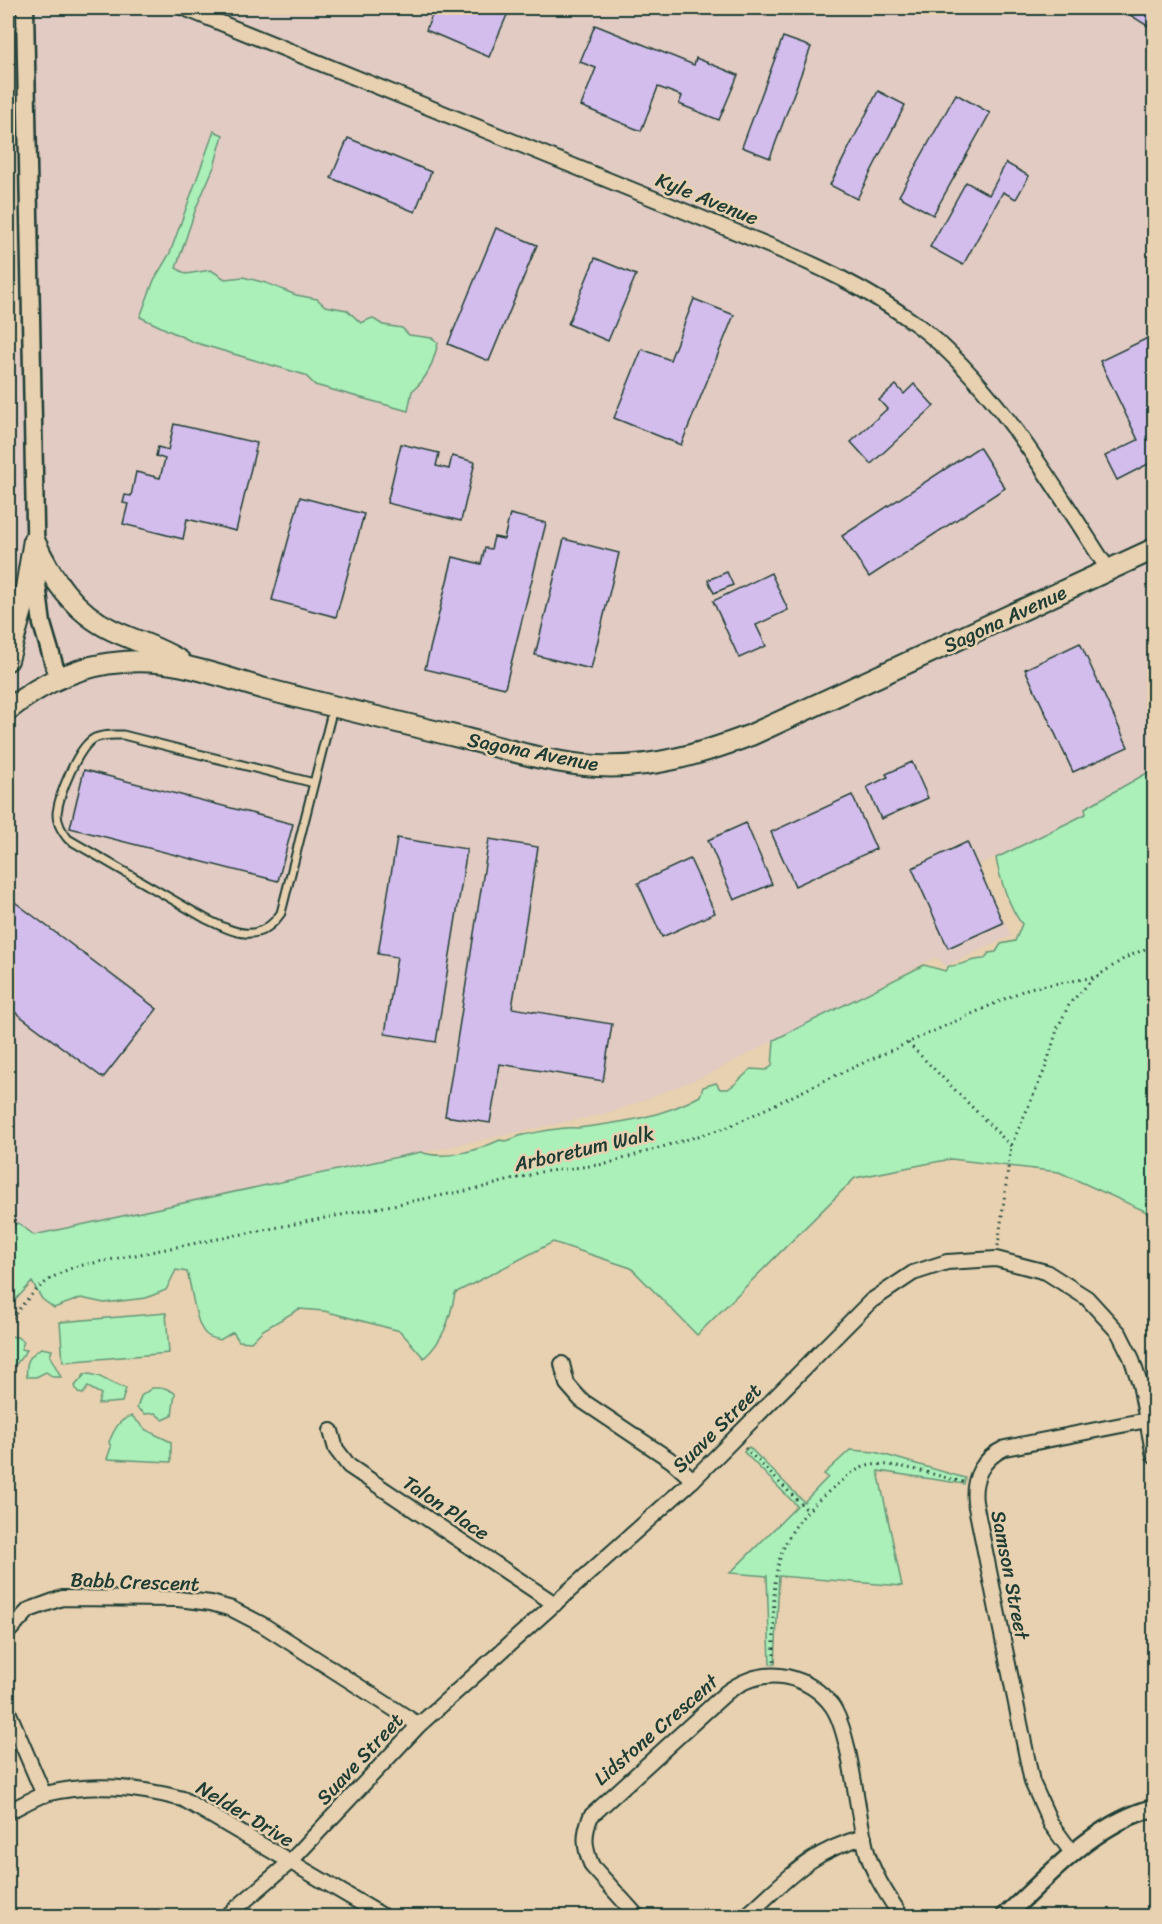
<svg xmlns="http://www.w3.org/2000/svg" width="1162" height="1924" viewBox="0 0 1162 1924" font-family="Sriracha,sans-serif">
  <rect width="100%" height="100%" fill="#e7d1b0"/>
  <filter id="ink" filterUnits="userSpaceOnUse"><feTurbulence type="fractalNoise" baseFrequency=".0167" numOctaves="2"/><feDisplacementMap in="SourceGraphic" scale="12" xChannelSelector="R" yChannelSelector="G"/><feConvolveMatrix kernelMatrix="1 2 1 2 8 2 1 2 1" color-interpolation-filters="sRGB"/></filter>
  <g filter="url(#ink)">
    <polygon fill="#e1cbc2" points="14,8 1154,8 1154,770 1086,814 979,865 1011,936 946,966 936,957 707,1075 613,1112 34,1235 8,1216 8,360 20,344"/>
    <g fill="#abefb9" stroke="#659676" stroke-width="1.5">
      <path d="M214,131l9,4 -9,32 -18,41 -20,60 10,6 25,-4 14,9 18,-2 23,6 30,12 21,4 8,7 22,4 14,13 11,-5 11,7 19,3 7,7 23,3 6,5c-5,20 -10,35 -26,48l-4,20 -93,-26 -10,-10 -112,-33 -53,-25 14,-37 16,-27z"/>
      <path d="M1154,769v454l-9,-12 -86,-39 -108,-13 -96,19 -158,157 -66,-67 -78,-26 -98,51c-5,26 -11,47 -31,65l-24,-27 -76,-20 -25,-2 -36,21 -12,12 -12,-1 -6,-9 -13,8c-4,-1 -10,-2 -13,-5 -12,-8 -15,-48 -20,-63l-11,-2 -10,20 -20,8 -42,5 -23,-5 -27,10 -12,-9 -10,-17 -24,26v-79l10,-6 16,12 387,-83c23,9 57,-2 79,-12 9,3 14,-3 23,-5 17,-3 39,-9 55,-7 42,-5 85,-11 122,-32l3,-9 13,-4 4,6h8l7,-5 16,-15 15,1 6,-4 2,-26 150,-75 21,6 4,-5c13,0 21,-7 35,-7l5,-6 7,-1 5,-8 14,-3 7,-17c-12,-15 -23,-47 -26,-66l90,-44 -1,-6z"/>
      <polygon points="166,1313 169,1353 63,1362 60,1322"/>
      <polygon points="9,1336 17,1337 24,1342 21,1349 27,1350 16,1364 8,1366"/>
      <path d="M41,1348l11,2 -2,6 11,21h-8l-7,-5 -10,5h-9c-2,-15 2,-21 14,-29z"/>
      <path d="M85,1374c16,-1 26,12 41,14l-4,14 -24,2 3,-10 -13,-7 -5,7 -5,-1 -3,-7z"/>
      <polygon points="152,1388 165,1388 175,1393 172,1416 163,1420 155,1413 145,1414 137,1408 141,1396"/>
      <path d="M132,1416l14,14 25,12v20l-64,-3 4,-12 -2,-5c5,-12 10,-23 23,-26z"/>
      <polygon points="749,1447 804,1502 828,1477 824,1474 850,1450 875,1452 965,1478 964,1484 878,1471 902,1586 779,1576 775,1664 770,1664 767,1576 730,1573 797,1506 744,1452"/>
    </g>
    <g fill="#d3bded" stroke="#1f3d34" stroke-width="1.5">
      <polygon points="435,8 510,8 489,57 426,30"/>
      <polygon points="1119,8 1154,8 1154,30"/>
      <polygon points="595,25 694,65 696,58 738,75 719,120 679,104 682,96 658,87 641,131 581,106 596,68 580,62"/>
      <polygon points="783,37 811,47 770,158 742,147"/>
      <polygon points="878,91 905,105 857,199 830,185"/>
      <polygon points="956,94 990,113 933,215 899,196"/>
      <polygon points="348,138 431,172 415,212 331,178"/>
      <polygon points="1006,163 1029,176 1016,199 1003,192 963,265 930,247 966,182 989,195"/>
      <polygon points="496,228 537,245 489,361 448,344"/>
      <polygon points="595,258 636,275 608,341 568,324"/>
      <polygon points="694,299 734,315 681,445 614,418 642,349 670,360"/>
      <polygon points="1154,335 1154,461 1117,480 1105,456 1138,440 1100,361"/>
      <polygon points="914,384 934,406 871,464 851,442 887,409 879,400 896,385 904,394"/>
      <polygon points="174,424 257,443 236,531 187,519 183,539 123,524 128,504 123,503 125,495 131,496 136,472 160,478 165,459 156,456 158,447 168,450"/>
      <polygon points="401,444 439,453 436,466 449,469 452,456 475,462 461,521 387,503"/>
      <polygon points="979,447 1005,488 869,577 842,536"/>
      <polygon points="300,497 364,514 336,617 272,600"/>
      <polygon points="510,514 546,523 505,688 425,669 453,557 481,564 485,548 491,549 494,537 504,539"/>
      <polygon points="564,539 619,553 591,669 535,655"/>
      <polygon points="727,572 733,585 714,593 708,580"/>
      <polygon points="771,573 788,610 756,625 766,646 739,658 713,601"/>
      <polygon points="1080,643 1128,747 1073,772 1025,669"/>
      <polygon points="912,762 928,798 881,819 867,787 888,777 886,774"/>
      <polygon points="84,770 293,824 278,881 70,828"/>
      <polygon points="852,795 876,849 795,886 771,832"/>
      <polygon points="746,823 772,884 734,900 708,840"/>
      <polygon points="397,838 467,849 436,1042 385,1034 397,957 378,954"/>
      <polygon points="489,839 538,847 512,1008 612,1024 603,1081 500,1064 490,1123 445,1116"/>
      <polygon points="967,842 1003,923 948,948 912,868"/>
      <polygon points="690,859 715,913 662,937 638,883"/>
      <polygon points="8,897 157,1009 103,1078 8,1007"/>
    </g>
    <g fill="none" stroke-linecap="round" stroke-linejoin="round">
      <defs>
        <path id="service" d="M314,783l-191,-48c-9,0 -19,-1 -28,3 -17,8 -36,57 -38,75 0,11 5,18 11,26l138,80c29,14 53,26 75,-6l52,-205"/>
        <g id="minor">
          <path d="M184,8l579,235c54,22 105,46 153,81 77,57 141,167 193,247"/>
          <polyline points="562,1364 567,1384 581,1400 672,1461 693,1480"/>
          <polyline points="331,1431 336,1449 349,1466 555,1604"/>
          <polyline points="8,1632 29,1610 62,1598 178,1599 211,1603 232,1609 263,1625 419,1725"/>
          <polyline points="8,1711 44,1795"/>
          <path d="M8,1812c12,-6 25,-14 37,-18 47,-12 92,-7 138,5l200,117"/>
          <path d="M1073,1854l-22,-30 -19,-42 -57,-280c-3,-24 8,-44 30,-54l142,-28"/>
          <polyline points="227,1916 289,1863 419,1725 693,1480 871,1301 913,1273 947,1262 996,1259 1046,1272 1087,1298 1119,1333 1131,1357 1140,1384 1154,1456"/>
          <path d="M637,1916l-45,-50c-8,-18 -9,-32 -1,-50l136,-124c18,-13 37,-20 60,-15 18,4 34,14 45,29 19,27 25,110 35,146 7,24 21,44 34,64"/>
          <path d="M746,1916c41,-36 62,-64 118,-79"/>
        </g>
        <g id="tertiary">
          <polyline points="25,8 36,576 42,624 58,678"/>
          <path d="M1005,1916c44,-40 89,-93 149,-108"/>
        </g>
        <g id="secondary">
          <path d="M34,540c17,38 40,72 78,90 23,11 46,17 68,31"/>
          <polyline points="8,660 23,606 34,540"/>
          <path d="M8,710c33,-27 72,-45 115,-48 50,-5 95,14 142,27 66,17 132,33 198,49 44,11 89,26 134,28 54,3 104,-12 154,-31l403,-186"/>
        </g>
      </defs>
      <use href="#service" stroke="#1f3d34" stroke-width="11"/>
      <use href="#minor" stroke="#1f3d34" stroke-width="18"/>
      <use href="#tertiary" stroke="#1f3d34" stroke-width="21"/>
      <use href="#secondary" stroke="#1f3d34" stroke-width="24"/>
      <g stroke="#1f3d34" stroke-width="3" stroke-dasharray="1.5 4.5" stroke-linecap="butt">
        <polyline points="908,1043 1011,1146"/>
        <polyline points="998,1246 1011,1146 1045,1069 1058,1027 1070,1003 1094,978"/>
        <path d="M8,1323c20,-26 37,-47 70,-57l402,-78 61,-16 65,-8 122,-37 102,-49 199,-90 67,-11 29,-19 29,-13"/>
        <polyline points="745,1448 808,1511"/>
        <path d="M774,1661c0,-78 -9,-119 59,-173 12,-10 24,-21 39,-23 26,-3 65,11 91,17"/>
      </g>
      <use href="#service" stroke="#e7d1b0" stroke-width="7"/>
      <use href="#minor" stroke="#e7d1b0" stroke-width="14"/>
      <use href="#tertiary" stroke="#e7d1b0" stroke-width="16"/>
      <use href="#secondary" stroke="#e7d1b0" stroke-width="20"/>
    </g>
  </g>
  <g text-anchor="middle" dominant-baseline="central" stroke-width="5" stroke-linejoin="round" paint-order="stroke">
    <g font-size="20" fill="#1f3d34" stroke="#e7d1b0">
      <text transform="translate(707 199) rotate(22)">Kyle Avenue</text>
      <text transform="translate(1005 619) rotate(-25)">Sagona Avenue</text>
      <text transform="translate(533 752) rotate(11)">Sagona Avenue</text>
      <text transform="translate(584 1149) rotate(-13)">Arboretum Walk</text>
      <text transform="translate(717 1428) rotate(-45)">Suave Street</text>
      <text transform="translate(446 1508) rotate(34)">Talon Place</text>
      <text transform="translate(1010 1575) rotate(79)">Samson Street</text>
      <text transform="translate(135 1582) rotate(2)">Babb Crescent</text>
      <text transform="translate(656 1730) rotate(-41)">Lidstone Crescent</text>
      <text transform="translate(360 1759) rotate(-47)">Suave Street</text>
      <text transform="translate(245 1814) rotate(31)">Nelder Drive</text>
    </g>
  </g>
  <rect width="1162" height="1924" fill="none" stroke="#e7d1b0" stroke-width="30"/>
  <rect x="15" y="15" width="1132" height="1894" fill="none" stroke="#1f3d34" stroke-width="2" filter="url(#ink)"/>
</svg>
